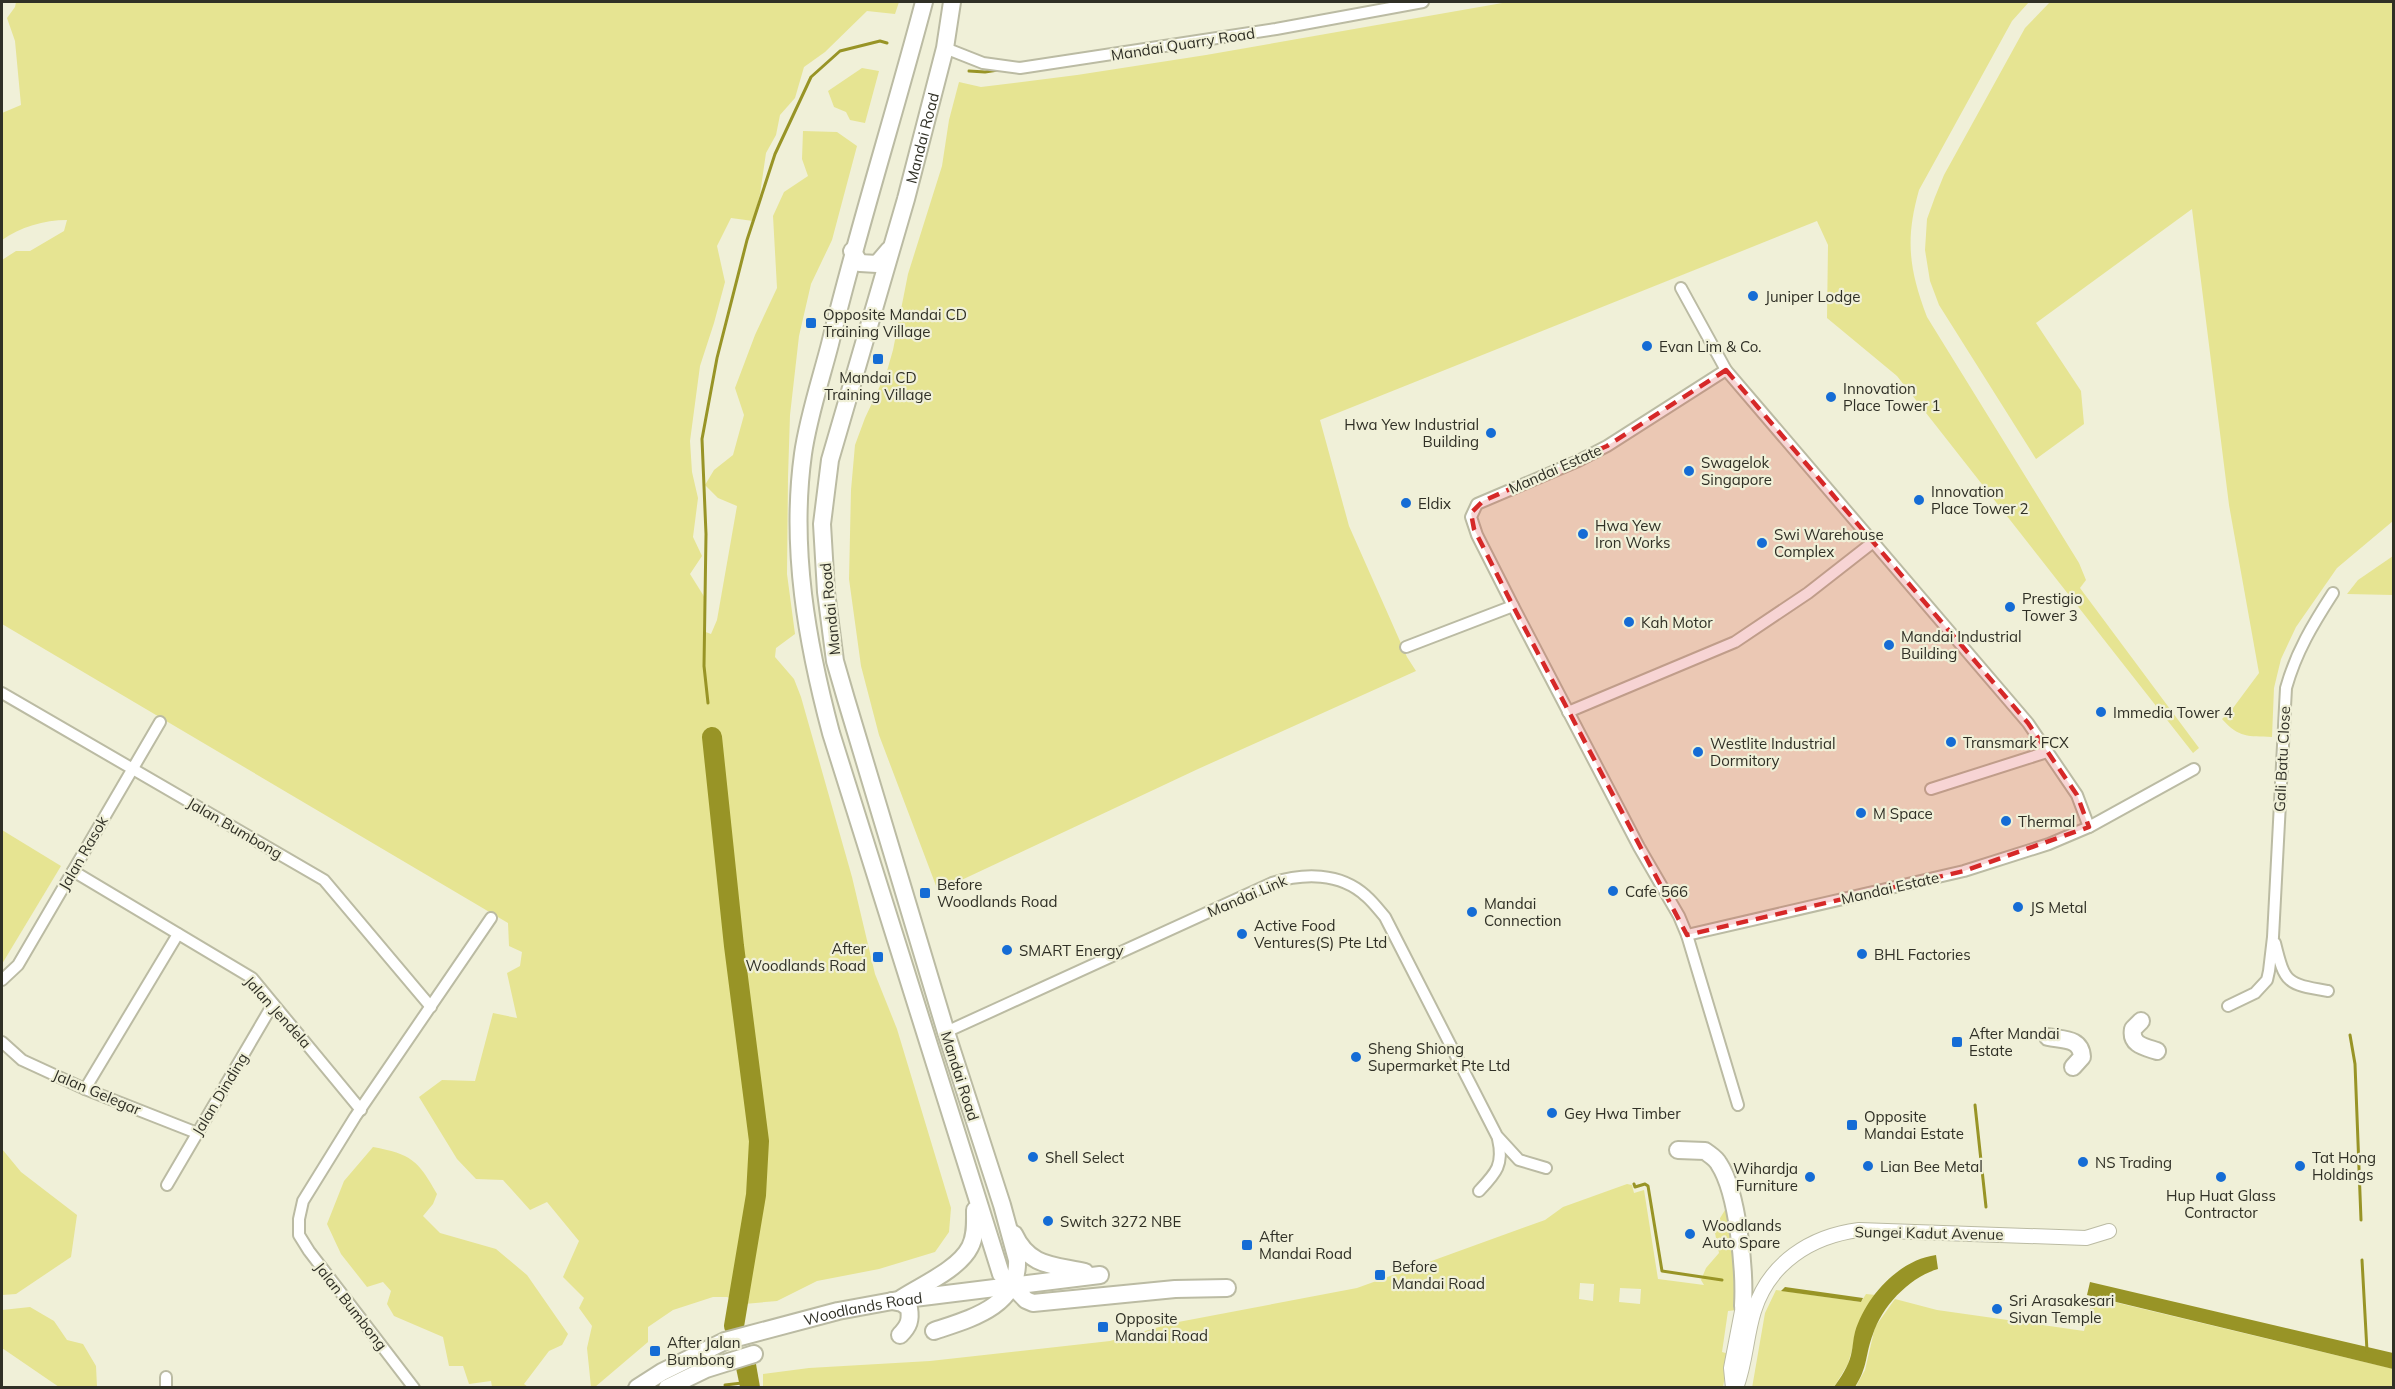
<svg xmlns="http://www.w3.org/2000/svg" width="2395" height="1389" viewBox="0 0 2395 1389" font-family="Mulish,sans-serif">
  <rect width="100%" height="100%" fill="#f0f0d8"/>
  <g fill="#e6e492" fill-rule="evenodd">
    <path d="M16,2h883l-4,12 -28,-3 -42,41 -21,15 -9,31 -15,17 -4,20 -10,18 -6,41 -7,27 -22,-3 -14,28 8,36 -11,41 -14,43 -10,75 2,31 6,26 -5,39 9,19 -12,18 15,24 -2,33 8,3 6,-14 20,-114 -19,-8 -13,-13 9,-15 19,-15 11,-40 -9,-27 20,-53 22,-47 -4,-72 11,-24 24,-16 -6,-17 1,-28 34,1 20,14 -25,94 -21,44 -12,52 -9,79 -2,62 -1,97 8,60 -19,14 -1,9 19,22 7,18 51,180 23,97 22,55 54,179 -2,24 -14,20 -56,17 -62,12 -40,20 -33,3 -17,-7h-14l-40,13 -25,17v15l-53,45h-4l-4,-39 5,-22 -13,-18 5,-10 -21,-21 16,-36 -32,-39 -17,8 -27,-30 -27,-1 -19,-20 -38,-62 23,-17 33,1 18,-68 24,5 -10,-45 13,-7 2,-14 -13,-6 -1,-23 -506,-299v-364l14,-9h14l34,-20 3,-11c-23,0 -47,7 -65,20v-127l19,-8 -6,-64 -8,-23 8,-11z"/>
    <path d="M1508,2h521l-17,19 -93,169c-14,50 -10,79 8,127l152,246 7,17 -6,8 119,160 -6,5 -296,-377 -70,-58 1,-73 -11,-24 -497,199 29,106 58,131 9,14 -218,98 -260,122 -59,-156 -18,-69 -12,-87 2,-89 4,-45 10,-27 22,-47 6,-21 15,-76 34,-108 7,-46 10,-38 22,5 96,-12 129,-20z"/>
    <path d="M2050,2h343v519l-56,47 -41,59 -15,32 -7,29 -2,49c-24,-1 -33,1 -50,-18l11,-11 26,-35 -30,-168 -37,-296 -156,114 45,68 3,33 -48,35 -97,-154 -9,-24 -5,-31 2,-31 8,-22 9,-22 81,-147z"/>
    <polygon points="862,68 879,71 865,123 850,120 846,112 834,107 828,91"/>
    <polygon points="2393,556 2393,595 2347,594 2358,580"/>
    <polygon points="2,830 61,866 2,964"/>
    <path d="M373,1147c38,7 45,13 64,47l-4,10 -10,12 17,17 56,16 31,26 41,59 -6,11 -13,6 -25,33 4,3h-36l-1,-6 -22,3 -6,-18h-14l-6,-29 -49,-21 -7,-12 4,-13 -8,-9 -16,5 -26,-33 -14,-30 17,-43z"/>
    <polygon points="2,1149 21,1172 77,1215 71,1257 16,1294 2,1295"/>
    <path d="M1627,1184l5,1 2,8 10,-3 14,89 46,6 -3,-5 5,-12 13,-15 -5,-25 11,-18h4l6,36 2,64 -9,1 -6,41 7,2 -6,33 -960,1v-14l46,-6 121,-7 180,-20 63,-18 184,-35 188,-68 18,-13zM1580,1283l14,1 -1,17 -14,-2zM1620,1288l21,1 -1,15 -21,-2z"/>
    <polygon points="1776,1290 1861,1302 1866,1294 1876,1295 1860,1321 1848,1364 1834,1387 1752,1388 1765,1313"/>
    <polygon points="2093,1297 2394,1369 2393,1388 1855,1388 1865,1370 1875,1327 1895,1299 1937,1310 2084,1331"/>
    <polygon points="30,1307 54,1321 67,1340 83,1344 96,1366 97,1387 59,1387 2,1348 2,1310"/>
  </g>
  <g fill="#989426">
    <path d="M1936,1255l2,14c-28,8 -56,37 -65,65 -8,21 -5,33 -18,53h-21c7,-10 14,-20 17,-32 2,-8 2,-16 4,-23 11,-36 44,-72 81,-77z"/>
    <polygon points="2090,1282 2393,1353 2393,1369 2087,1295"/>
    <polygon points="1785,1287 1863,1298 1861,1302 1781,1291"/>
    <polygon points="756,1364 760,1387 740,1387 736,1368"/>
  </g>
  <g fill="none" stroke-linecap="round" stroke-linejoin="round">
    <g stroke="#989426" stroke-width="3">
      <polyline points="969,71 985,72 998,70"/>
      <polyline points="708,703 704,666 706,534 702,439 717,358 747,240 775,154 811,77 840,51 880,41 887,43"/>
      <polyline points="2350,1035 2355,1064 2361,1220"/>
      <polyline points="1975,1105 1986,1207"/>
      <polyline points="1634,1184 1635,1187 1645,1184 1648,1186 1662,1271 1722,1280"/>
      <polyline points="2362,1260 2367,1351"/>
      <polyline points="725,1385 742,1383"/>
    </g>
    <polyline stroke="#989426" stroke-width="20" points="712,737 734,946 759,1141 756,1195 734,1326"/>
    <defs>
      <g id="minor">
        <polyline points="945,48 983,63 1020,68 1276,29 1423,2"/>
        <polyline points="1681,288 1726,370 2028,723 2077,795 2089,827"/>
        <polyline points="1726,370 1607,446 1578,461 1477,504 1471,517 1477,535 1513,606 1639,847 1679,916 1687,935 1738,1105"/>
        <polyline points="1406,647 1513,606"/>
        <polyline points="2,693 324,880 431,1007"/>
        <polyline points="1568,712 1735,642 1808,593 1872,543"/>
        <polyline points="1931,789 2047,752"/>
        <polyline points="73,871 252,978 361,1110"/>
        <polyline points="1687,935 1964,871 2049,844 2089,827 2194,769"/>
        <path d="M2275,943c10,41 12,41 53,48"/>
        <polyline points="2,980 18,965 160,722"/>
        <path d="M2228,1006l27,-13 12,-13 2,-9 4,-34 13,-249c10,-36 27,-64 47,-95"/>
        <path d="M946,1032l326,-149c31,-10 68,-11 94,13 7,6 13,14 19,21l112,219 22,24 27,8"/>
        <polyline points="2,1042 22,1060 85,1089 197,1133"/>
        <polyline points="85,1089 178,934"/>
        <polyline points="167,1185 273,1004"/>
        <path d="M1479,1191c17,-18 25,-26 19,-52"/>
        <polyline points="166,1388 166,1377"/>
        <polyline points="414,1388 309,1251 299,1235 299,1219 303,1201 355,1117 491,918"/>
      </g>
      <g id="tertiary">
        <polyline points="1733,1388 1731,1368 1743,1306"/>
        <path d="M1736,1388c10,-26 10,-52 18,-77 15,-48 57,-75 105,-81l227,8 23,-7"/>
      </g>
      <g id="primary">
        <path d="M924,2c-30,114 -66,227 -94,342 -9,35 -22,74 -27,110 -13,94 4,189 28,279l170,541 25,26 7,3 142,-14 52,-1"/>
        <polyline points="852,251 860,263 877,264 889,250"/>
        <path d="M2141,1021l-8,8c-3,16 12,18 24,22"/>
        <path d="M2048,1037c16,3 33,1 34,20l-9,10"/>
        <path d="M1678,1150l27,1c5,4 11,7 14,13 19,29 26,107 24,142"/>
        <path d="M1014,1234c15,33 40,31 71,38"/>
        <path d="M902,1298c20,-13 57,-29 68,-51 6,-11 5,-25 5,-37"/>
        <path d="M892,1301l10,2 7,5c2,12 0,18 -9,27"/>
        <path id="s1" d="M934,1331c35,-12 85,-24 83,-71l-15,-55 -56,-173 -100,-333 -11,-38 -9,-69 -4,-68 8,-64 76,-261 39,-151 7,-46"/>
        <path id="s2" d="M637,1388l25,-16 63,-31 113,-30 60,-11 202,-25"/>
        <polyline points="667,1388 706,1369 754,1354"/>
      </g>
    </defs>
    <use href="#minor" stroke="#bbbba3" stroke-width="14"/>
    <use href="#tertiary" stroke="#bbbba3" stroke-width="16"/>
    <use href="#primary" stroke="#bbbba3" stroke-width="20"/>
    <use href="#minor" stroke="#fff" stroke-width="10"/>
    <use href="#tertiary" stroke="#fff" stroke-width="14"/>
    <use href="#primary" stroke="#fff" stroke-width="16"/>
  </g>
  <path fill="#d62828" fill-opacity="0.2" stroke="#d62828" stroke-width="4.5" stroke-dasharray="12 8" stroke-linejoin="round" d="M1726,370l302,353 49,72 12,32 -125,44 -277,64 -174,-329 -39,-77 -3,-16 12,-12 124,-55z"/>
  <g fill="#156cd5" stroke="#f0f0d8" stroke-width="2">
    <circle cx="1753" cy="296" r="6"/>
    <rect x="805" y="317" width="12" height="12" rx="3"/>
    <circle cx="1647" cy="346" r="6"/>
    <rect x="872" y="353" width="12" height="12" rx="3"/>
    <circle cx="1831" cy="397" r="6"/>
    <circle cx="1491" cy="433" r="6"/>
    <circle cx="1689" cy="471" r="6"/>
    <circle cx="1919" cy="500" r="6"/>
    <circle cx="1406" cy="503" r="6"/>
    <circle cx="1583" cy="534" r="6"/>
    <circle cx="1762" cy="543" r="6"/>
    <circle cx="2010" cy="607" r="6"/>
    <circle cx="1629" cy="622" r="6"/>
    <circle cx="1889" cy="645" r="6"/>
    <circle cx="2101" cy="712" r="6"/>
    <circle cx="1951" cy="742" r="6"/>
    <circle cx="1698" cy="752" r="6"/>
    <circle cx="1861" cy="813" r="6"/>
    <circle cx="2006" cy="821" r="6"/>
    <circle cx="1613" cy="891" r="6"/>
    <rect x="919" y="887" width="12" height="12" rx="3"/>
    <circle cx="2018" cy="907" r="6"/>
    <circle cx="1472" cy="912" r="6"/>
    <circle cx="1242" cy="934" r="6"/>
    <circle cx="1007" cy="950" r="6"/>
    <circle cx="1862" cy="954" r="6"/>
    <rect x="872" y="951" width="12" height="12" rx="3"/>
    <rect x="1951" y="1036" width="12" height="12" rx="3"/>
    <circle cx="1356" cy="1057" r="6"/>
    <circle cx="1552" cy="1113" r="6"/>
    <rect x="1846" y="1119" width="12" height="12" rx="3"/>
    <circle cx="1033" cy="1157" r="6"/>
    <circle cx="2083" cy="1162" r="6"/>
    <circle cx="1868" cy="1166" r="6"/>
    <circle cx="2300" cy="1166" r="6"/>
    <circle cx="1810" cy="1177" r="6"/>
    <circle cx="2221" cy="1177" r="6"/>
    <circle cx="1048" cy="1221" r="6"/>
    <circle cx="1690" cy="1234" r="6"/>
    <rect x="1241" y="1239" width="12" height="12" rx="3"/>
    <rect x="1374" y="1269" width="12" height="12" rx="3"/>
    <circle cx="1997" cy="1309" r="6"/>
    <rect x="1097" y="1321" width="12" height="12" rx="3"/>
    <rect x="649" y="1345" width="12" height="12" rx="3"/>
  </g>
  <g text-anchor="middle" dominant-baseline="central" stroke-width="4.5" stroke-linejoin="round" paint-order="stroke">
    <g font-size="15" fill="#303026" stroke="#f0f0d8">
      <text transform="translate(1183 44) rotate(-9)">Mandai Quarry Road</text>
      <text stroke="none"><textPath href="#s1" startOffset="1282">Mandai Road</textPath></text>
      <text transform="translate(1555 469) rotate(-24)">Mandai Estate</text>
      <text transform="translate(830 609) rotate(-96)">Mandai Road</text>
      <text transform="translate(2282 759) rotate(-87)">Gali Batu Close</text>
      <text transform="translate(235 828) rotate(30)">Jalan Bumbong</text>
      <text transform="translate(83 853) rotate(-60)">Jalan Rasok</text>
      <text transform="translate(1890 888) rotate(-13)">Mandai Estate</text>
      <text transform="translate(1247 896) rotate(-23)">Mandai Link</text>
      <text transform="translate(278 1012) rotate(48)">Jalan Jendela</text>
      <text transform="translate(960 1076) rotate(72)">Mandai Road</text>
      <text transform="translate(97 1092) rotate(23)">Jalan Gelegar</text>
      <text transform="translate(220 1094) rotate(-59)">Jalan Dinding</text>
      <text transform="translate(1929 1233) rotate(1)">Sungei Kadut Avenue</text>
      <text transform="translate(351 1306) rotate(52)">Jalan Bumbong</text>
      <text stroke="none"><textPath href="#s2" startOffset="242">Woodlands Road</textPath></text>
    </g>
    <g font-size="15" fill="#303026" stroke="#f0f0d8" text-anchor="start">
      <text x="1765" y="296">Juniper Lodge</text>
      <text x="823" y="314">Opposite Mandai CD<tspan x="823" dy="17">Training Village</tspan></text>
      <text x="1659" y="346">Evan Lim &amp; Co.</text>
      <text x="878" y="377" text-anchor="middle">Mandai CD<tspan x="878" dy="17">Training Village</tspan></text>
      <text x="1843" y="388">Innovation<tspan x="1843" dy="17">Place Tower 1</tspan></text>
      <text x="1479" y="424" text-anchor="end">Hwa Yew Industrial<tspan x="1479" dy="17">Building</tspan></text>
      <text x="1701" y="462">Swagelok<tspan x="1701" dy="17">Singapore</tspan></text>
      <text x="1931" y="491">Innovation<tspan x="1931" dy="17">Place Tower 2</tspan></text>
      <text x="1418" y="503">Eldix</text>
      <text x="1595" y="525">Hwa Yew<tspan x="1595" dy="17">Iron Works</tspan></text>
      <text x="1774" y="534">Swi Warehouse<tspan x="1774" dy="17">Complex</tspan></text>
      <text x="2022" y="598">Prestigio<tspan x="2022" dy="17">Tower 3</tspan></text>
      <text x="1641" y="622">Kah Motor</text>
      <text x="1901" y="636">Mandai Industrial<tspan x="1901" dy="17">Building</tspan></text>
      <text x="2113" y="712">Immedia Tower 4</text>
      <text x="1963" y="742">Transmark FCX</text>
      <text x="1710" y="743">Westlite Industrial<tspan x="1710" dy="17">Dormitory</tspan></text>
      <text x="1873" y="813">M Space</text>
      <text x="2018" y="821">Thermal</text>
      <text x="937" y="884">Before<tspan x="937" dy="17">Woodlands Road</tspan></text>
      <text x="1625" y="891">Cafe 566</text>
      <text x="1484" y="903">Mandai<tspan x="1484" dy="17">Connection</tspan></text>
      <text x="2030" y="907">JS Metal</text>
      <text x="1254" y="925">Active Food<tspan x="1254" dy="17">Ventures(S) Pte Ltd</tspan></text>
      <text x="866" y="948" text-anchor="end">After<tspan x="866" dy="17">Woodlands Road</tspan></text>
      <text x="1019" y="950">SMART Energy</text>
      <text x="1874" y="954">BHL Factories</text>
      <text x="1969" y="1033">After Mandai<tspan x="1969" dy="17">Estate</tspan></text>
      <text x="1368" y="1048">Sheng Shiong<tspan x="1368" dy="17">Supermarket Pte Ltd</tspan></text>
      <text x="1564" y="1113">Gey Hwa Timber</text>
      <text x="1864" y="1116">Opposite<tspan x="1864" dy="17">Mandai Estate</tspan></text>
      <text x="1045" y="1157">Shell Select</text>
      <text x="2312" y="1157">Tat Hong<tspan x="2312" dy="17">Holdings</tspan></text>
      <text x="2095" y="1162">NS Trading</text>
      <text x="1880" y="1166">Lian Bee Metal</text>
      <text x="1798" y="1168" text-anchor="end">Wihardja<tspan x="1798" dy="17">Furniture</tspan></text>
      <text x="2221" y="1195" text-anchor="middle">Hup Huat Glass<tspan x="2221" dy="17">Contractor</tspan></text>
      <text x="1060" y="1221">Switch 3272 NBE</text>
      <text x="1702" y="1225">Woodlands<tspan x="1702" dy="17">Auto Spare</tspan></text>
      <text x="1259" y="1236">After<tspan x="1259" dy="17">Mandai Road</tspan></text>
      <text x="1392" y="1266">Before<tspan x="1392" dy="17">Mandai Road</tspan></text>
      <text x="2009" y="1300">Sri Arasakesari<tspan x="2009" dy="17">Sivan Temple</tspan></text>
      <text x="1115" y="1318">Opposite<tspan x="1115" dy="17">Mandai Road</tspan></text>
      <text x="667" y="1342">After Jalan<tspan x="667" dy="17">Bumbong</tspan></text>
    </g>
  </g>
  <rect width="2395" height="1389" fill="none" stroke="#303026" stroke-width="6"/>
</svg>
